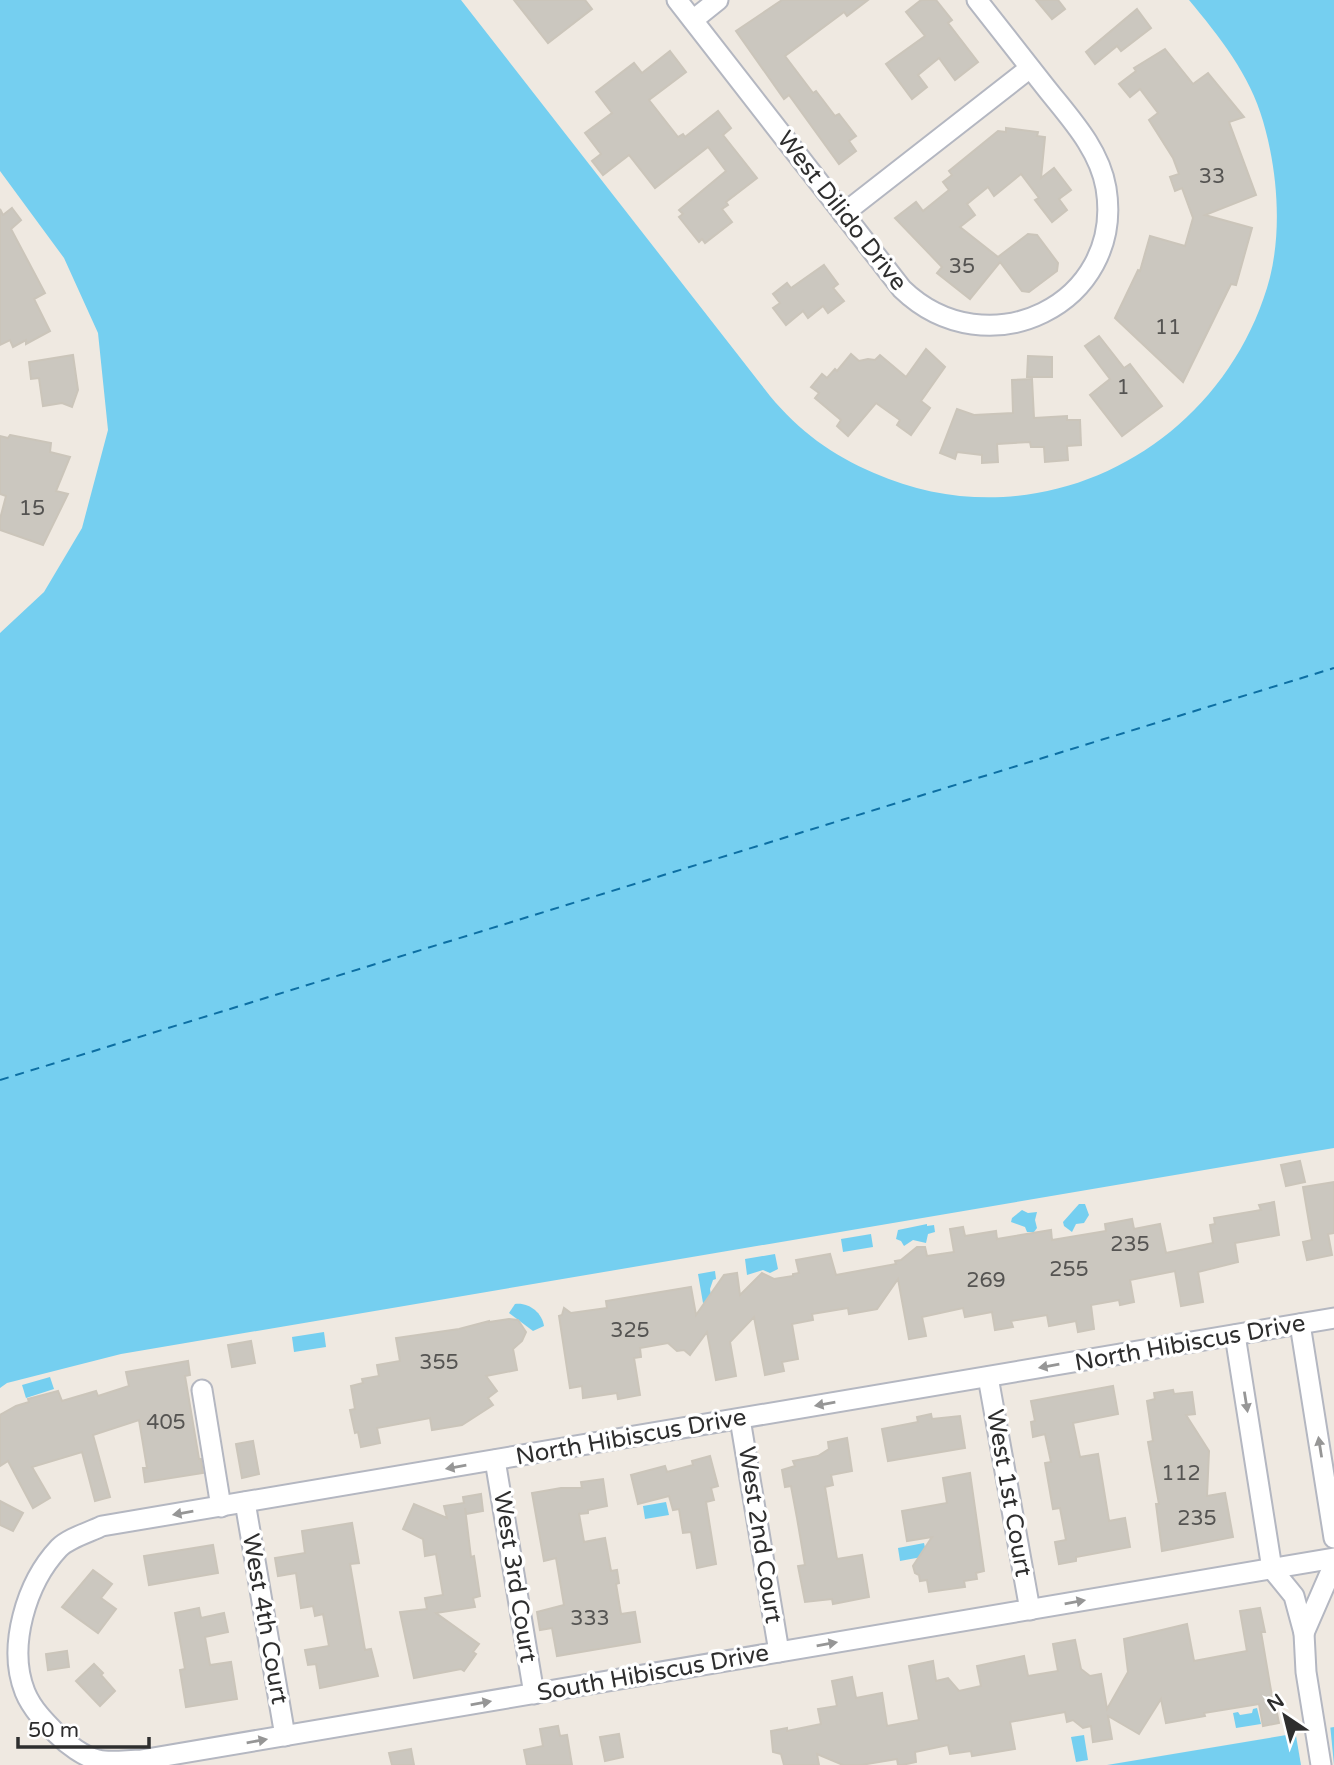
<svg xmlns="http://www.w3.org/2000/svg" width="1334" height="1765" viewBox="0 0 1334 1765" font-family="'Varela Round',sans-serif">
  <rect width="100%" height="100%" fill="#efe9e1"/>
  <g fill="#75cff0">
    <path d="M0,0h461l309,396c29,35 62,59 104,77 161,71 342,-20 393,-185 16,-52 11,-116 -4,-167 -13,-46 -44,-85 -74,-121h145v1148l-1213,206 -114,29 -7,5v-755l44,-41 38,-64 26,-98 -10,-97 -34,-75 -64,-87z"/>
    <polygon points="1079,1204 1085,1204 1089,1215 1084,1223 1076,1224 1072,1232 1064,1226 1063,1222"/>
    <polygon points="1022,1210 1028,1213 1037,1212 1035,1220 1037,1228 1034,1232 1027,1232 1025,1227 1011,1222 1012,1218"/>
    <polygon points="927,1224 927,1226 934,1225 935,1232 928,1234 926,1243 913,1240 904,1246 901,1241 896,1239 898,1230"/>
    <polygon points="871,1234 873,1247 843,1252 841,1239"/>
    <polygon points="775,1254 778,1269 770,1273 763,1270 747,1275 745,1259"/>
    <polygon points="715,1271 716,1279 713,1280 710,1289 712,1301 703,1303 698,1274"/>
    <path d="M515,1304c13,-2 27,8 29,22l-11,5 -24,-18z"/>
    <polygon points="324,1332 326,1347 294,1352 292,1337"/>
    <polygon points="50,1377 54,1389 26,1398 22,1385"/>
    <polygon points="666,1502 669,1515 645,1519 643,1506"/>
    <polygon points="924,1543 927,1556 900,1561 898,1548"/>
    <polygon points="1257,1708 1261,1724 1236,1728 1233,1713 1238,1712 1240,1715 1252,1713 1253,1709"/>
    <polygon points="1334,1727 1334,1765 1107,1765"/>
    <polygon points="1084,1735 1088,1760 1076,1762 1071,1737"/>
  </g>
  <polygon fill="#efe9e1" points="1330,1724 1334,1765 1301,1765 1295,1730"/>
  <g fill="none" stroke-linecap="round" stroke-linejoin="round">
    <polyline stroke="#0d6fa3" stroke-width="2" stroke-dasharray="9 7" stroke-linecap="butt" points="0,1080 1334,668"/>
  </g>
  <g fill="#cbc7bf" stroke="#cbc5ba" stroke-width="2">
    <polygon points="514,0 585,0 592,9 548,43"/>
    <polygon points="782,0 868,0 847,16 844,12 785,56 813,93 816,91 835,116 839,114 856,136 849,141 856,151 839,164 789,95 784,99 736,31"/>
    <polygon points="921,0 936,0 952,20 948,23 978,62 955,80 939,58 918,75 927,87 912,99 886,64 925,36 906,12"/>
    <polygon points="1036,0 1058,0 1065,9 1052,19"/>
    <polygon points="1137,9 1151,28 1121,51 1117,46 1095,64 1086,52"/>
    <polygon points="1165,49 1193,84 1208,73 1244,117 1229,122 1256,195 1205,215 1252,228 1236,285 1231,284 1183,382 1115,318 1138,270 1140,271 1150,236 1185,246 1193,218 1182,188 1175,191 1170,177 1179,174 1173,158 1149,120 1158,113 1140,89 1130,97 1119,84 1136,71 1134,68"/>
    <polygon points="670,51 686,72 649,100 678,137 683,134 685,137 718,111 731,128 723,135 757,178 726,202 728,205 722,209 732,222 705,243 702,239 699,242 679,217 683,214 679,210 726,171 708,147 655,188 629,155 603,175 592,161 601,154 585,133 612,113 596,92 634,63 642,73"/>
    <polygon points="1006,128 1038,132 1037,136 1045,137 1041,178 1054,168 1071,190 1059,199 1067,210 1052,222 1035,200 1039,198 1021,174 994,196 988,187 967,204 975,215 960,227 998,257 1028,234 1037,235 1058,263 1057,271 1029,292 1022,291 1000,262 970,299 937,273 942,267 895,218 916,202 923,211 949,190 943,182 952,175 949,171 998,131 1006,132"/>
    <polygon points="12,208 21,220 11,229 45,293 34,299 50,331 26,344 26,340 13,347 10,340 0,345 0,209 3,215"/>
    <polygon points="824,265 838,284 833,288 844,301 828,313 823,306 808,318 803,311 786,325 773,308 780,303 773,294 787,283 791,288"/>
    <polygon points="1099,336 1124,368 1130,364 1162,406 1122,436 1090,395 1110,379 1085,346"/>
    <polygon points="926,349 945,367 921,401 930,408 911,435 897,425 900,420 876,403 848,436 837,426 841,420 815,398 819,393 811,387 822,374 827,378 835,369 837,371 851,354 859,361 868,359 875,360 880,355 906,377"/>
    <polygon points="73,355 78,390 72,407 62,403 43,406 39,378 31,379 29,362"/>
    <polygon points="1028,356 1052,357 1052,377 1027,377"/>
    <polygon points="1032,379 1034,418 1067,416 1067,420 1080,420 1081,445 1067,446 1068,460 1045,462 1044,447 1031,447 1030,442 997,444 998,462 982,463 982,455 957,452 955,459 940,453 957,409 974,415 1013,413 1012,380"/>
    <polygon points="10,435 51,443 50,452 70,457 56,491 68,494 43,545 0,530 0,519 6,496 0,494 0,436 8,438"/>
    <polygon points="1300,1161 1305,1182 1286,1186 1281,1165"/>
    <polygon points="1334,1182 1334,1233 1328,1234 1332,1255 1307,1260 1303,1242 1312,1240 1303,1187"/>
    <polygon points="1274,1202 1279,1235 1235,1243 1238,1262 1198,1272 1203,1302 1181,1306 1175,1271 1130,1280 1134,1302 1120,1305 1119,1300 1091,1305 1094,1329 1078,1332 1076,1321 1049,1326 1047,1315 1011,1321 1013,1327 995,1330 992,1312 965,1317 963,1308 922,1317 926,1336 909,1339 898,1279 877,1309 849,1314 848,1308 812,1314 813,1320 792,1324 798,1359 782,1362 784,1371 765,1375 754,1317 730,1342 736,1376 716,1380 707,1332 690,1355 684,1350 677,1351 668,1343 640,1348 641,1357 634,1358 640,1395 618,1399 617,1393 583,1398 582,1386 570,1388 559,1316 562,1315 564,1308 571,1313 607,1308 606,1301 691,1287 696,1315 724,1275 737,1273 740,1295 762,1273 774,1279 793,1276 793,1274 799,1273 796,1260 830,1254 836,1275 896,1264 895,1261 901,1260 917,1247 925,1247 927,1256 954,1252 950,1229 963,1227 965,1236 996,1231 997,1239 1051,1230 1052,1240 1106,1231 1105,1224 1132,1219 1134,1229 1160,1224 1166,1253 1213,1243 1210,1225 1215,1224 1214,1218 1261,1210 1259,1205"/>
    <polygon points="509,1319 518,1320 526,1332 522,1341 513,1349 517,1370 486,1376 497,1391 488,1398 493,1405 462,1425 432,1430 430,1418 377,1428 380,1443 361,1447 358,1432 355,1433 350,1410 355,1409 351,1386 363,1383 362,1379 379,1376 377,1365 400,1361 396,1338 459,1329 489,1321 489,1322"/>
    <polygon points="251,1341 255,1363 232,1367 228,1345"/>
    <polygon points="188,1361 190,1375 185,1376 199,1459 201,1459 203,1473 145,1482 143,1468 147,1468 139,1420 93,1435 110,1497 95,1501 82,1452 32,1467 50,1498 33,1508 8,1461 0,1466 0,1415 16,1406 29,1402 28,1399 58,1391 62,1401 96,1391 98,1396 129,1386 126,1372"/>
    <polygon points="1113,1386 1118,1414 1073,1423 1080,1457 1098,1454 1109,1521 1125,1518 1130,1547 1076,1557 1076,1561 1059,1564 1055,1542 1066,1540 1060,1508 1053,1509 1045,1463 1051,1462 1045,1434 1033,1437 1031,1422 1035,1421 1031,1401"/>
    <polygon points="1173,1390 1174,1394 1192,1392 1195,1414 1186,1415 1209,1451 1207,1496 1225,1493 1233,1537 1162,1551 1156,1504 1159,1504 1148,1442 1153,1441 1147,1401 1155,1399 1154,1393"/>
    <polygon points="931,1414 932,1419 960,1416 965,1448 888,1461 882,1429 918,1422 917,1417"/>
    <polygon points="847,1438 852,1471 831,1475 833,1485 825,1487 837,1559 862,1555 869,1597 833,1604 832,1599 805,1602 798,1566 805,1565 797,1518 791,1486 785,1487 782,1470 795,1466 793,1461 818,1456 829,1449 828,1442"/>
    <polygon points="253,1441 259,1474 242,1478 236,1444"/>
    <polygon points="710,1456 718,1486 711,1488 714,1500 706,1502 716,1564 697,1568 691,1532 683,1533 679,1509 673,1510 669,1496 638,1504 631,1475 665,1466 667,1472 693,1465 692,1461"/>
    <polygon points="970,1473 984,1571 976,1573 977,1579 964,1581 965,1587 929,1592 927,1580 920,1581 919,1575 915,1573 913,1566 932,1537 907,1541 902,1511 947,1503 943,1478"/>
    <polygon points="603,1479 607,1506 588,1510 588,1513 579,1514 584,1542 605,1538 611,1571 617,1570 619,1583 616,1584 621,1614 635,1612 640,1642 557,1656 552,1628 540,1630 537,1612 564,1605 556,1558 544,1561 532,1493 561,1488 582,1488 581,1482"/>
    <polygon points="481,1494 483,1511 466,1514 465,1508 471,1557 474,1556 480,1596 473,1598 475,1607 436,1613 479,1644 473,1652 476,1654 464,1671 461,1669 414,1678 400,1612 427,1609 425,1598 443,1595 436,1554 425,1556 423,1539 403,1529 414,1504 447,1518 444,1506 464,1503 463,1497"/>
    <polygon points="0,1501 23,1513 13,1531 0,1525"/>
    <polygon points="352,1523 359,1563 350,1564 365,1650 371,1649 378,1676 320,1688 316,1664 308,1665 305,1650 329,1646 323,1614 315,1616 313,1606 301,1608 296,1573 278,1576 275,1558 305,1553 302,1531"/>
    <polygon points="213,1545 218,1573 149,1585 144,1556"/>
    <polygon points="93,1570 112,1584 101,1598 116,1609 98,1633 62,1607"/>
    <polygon points="199,1608 201,1618 224,1613 228,1632 205,1637 210,1665 231,1662 237,1699 186,1707 180,1670 185,1669 175,1613"/>
    <polygon points="1260,1608 1265,1632 1261,1632 1274,1708 1276,1708 1279,1723 1263,1726 1259,1704 1204,1713 1205,1716 1166,1723 1161,1699 1139,1734 1108,1716 1112,1739 1093,1742 1091,1726 1083,1728 1073,1720 1067,1722 1065,1712 1010,1722 1015,1749 972,1756 971,1751 950,1754 948,1745 915,1752 916,1762 902,1765 898,1765 897,1759 861,1765 843,1765 817,1754 819,1765 784,1765 781,1754 773,1752 771,1731 787,1728 787,1731 821,1724 818,1709 837,1706 832,1681 852,1677 856,1698 882,1693 887,1726 919,1720 909,1666 933,1661 936,1681 948,1678 959,1691 981,1686 977,1666 1005,1660 1024,1656 1028,1676 1058,1671 1053,1644 1075,1640 1081,1669 1090,1676 1101,1674 1107,1709 1128,1672 1124,1639 1187,1624 1194,1661 1247,1651 1240,1611"/>
    <polygon points="67,1651 69,1667 48,1670 46,1654"/>
    <polygon points="94,1664 103,1673 101,1675 115,1691 100,1706 76,1681"/>
    <polygon points="558,1726 560,1736 567,1735 572,1765 527,1765 524,1750 543,1746 540,1729"/>
    <polygon points="619,1734 623,1757 605,1761 600,1737"/>
    <polygon points="411,1749 414,1765 392,1765 389,1753"/>
  </g>
  <g fill="none" stroke-linecap="round" stroke-linejoin="round">
    <defs>
      <g id="minor">
        <path d="M677,0l225,289c85,82 223,15 204,-101 -7,-41 -39,-73 -63,-104 -22,-28 -44,-56 -66,-84"/>
        <polyline points="693,20 718,0"/>
        <polyline points="843,214 1030,68"/>
        <path d="M1334,1318l-1232,208c-12,6 -33,12 -43,22 -33,35 -52,99 -34,144 7,17 20,30 32,42 10,10 27,23 41,26 12,3 30,0 43,0l1193,-202"/>
        <polyline points="1300,1324 1334,1538"/>
        <polyline points="1235,1335 1272,1569 1294,1596 1304,1633 1306,1672 1321,1765"/>
        <polyline points="988,1377 1030,1610"/>
        <polyline points="202,1390 221,1507"/>
        <polyline points="740,1419 779,1652"/>
        <polyline points="495,1460 534,1694"/>
        <polyline points="245,1502 285,1736"/>
        <polyline points="1304,1633 1334,1564"/>
      </g>
    </defs>
    <use href="#minor" stroke="#b4b7c1" stroke-width="23"/>
    <use href="#minor" stroke="#fff" stroke-width="19"/>
  </g>
  <defs><path id="oneway-solid" d="M-6-.8H1V-3.2L6.5 0L1 3.2V.8H-6Z" transform="scale(1.75)"/></defs>
  <g fill="#969696">
    <use href="#oneway-solid" transform="translate(1049 1366) rotate(170)"/>
    <use href="#oneway-solid" transform="translate(1246 1402) rotate(81)"/>
    <use href="#oneway-solid" transform="translate(825 1404) rotate(170)"/>
    <use href="#oneway-solid" transform="translate(1320 1447) rotate(-99)"/>
    <use href="#oneway-solid" transform="translate(456 1467) rotate(170)"/>
    <use href="#oneway-solid" transform="translate(183 1513) rotate(170)"/>
    <use href="#oneway-solid" transform="translate(1075 1602) rotate(-10)"/>
    <use href="#oneway-solid" transform="translate(827 1644) rotate(-10)"/>
    <use href="#oneway-solid" transform="translate(481 1703) rotate(-10)"/>
    <use href="#oneway-solid" transform="translate(257 1741) rotate(-10)"/>
  </g>
  <g text-anchor="middle" dominant-baseline="central" stroke-width="7" stroke-linejoin="round" paint-order="stroke">
    <g font-size="21" fill="#555452">
      <text x="1212" y="176">33</text>
      <text x="962" y="266">35</text>
      <text x="1168" y="327">11</text>
      <text x="1123" y="387">1</text>
      <text x="32" y="508">15</text>
      <text x="1130" y="1244">235</text>
      <text x="1069" y="1269">255</text>
      <text x="986" y="1280">269</text>
      <text x="630" y="1330">325</text>
      <text x="439" y="1362">355</text>
      <text x="166" y="1422">405</text>
      <text x="1181" y="1473">112</text>
      <text x="1197" y="1518">235</text>
      <text x="590" y="1618">333</text>
    </g>
    <g font-size="24" fill="#2e2e2e" stroke="#fff">
      <text transform="translate(842 211) rotate(52)">West Dilido Drive</text>
      <text transform="translate(1190 1343) rotate(-10)">North Hibiscus Drive</text>
      <text transform="translate(631 1437) rotate(-10)">North Hibiscus Drive</text>
      <text transform="translate(1009 1493) rotate(80)">West 1st Court</text>
      <text transform="translate(760 1535) rotate(81)">West 2nd Court</text>
      <text transform="translate(515 1577) rotate(81)">West 3rd Court</text>
      <text transform="translate(265 1619) rotate(80)">West 4th Court</text>
      <text transform="translate(653 1673) rotate(-10)">South Hibiscus Drive</text>
    </g>
  </g>
  <g transform="translate(1285 1716) rotate(325)" stroke="#ffffff" stroke-width="5" paint-order="stroke">
  <path d="M0-5L12 26L0 18L-12 26Z" fill="#2e2e2e"/>
  <text y="-10" font-size="19" font-weight="bold" text-anchor="middle" fill="#2e2e2e">N</text>
  </g>
  <path d="M18 1737v10h131v-10" fill="none" stroke="#2e2e2e" stroke-width="3.5"/>
  <text x="28" y="1737" font-size="21" fill="#2e2e2e" stroke="#ffffff" stroke-width="5" paint-order="stroke">50 m</text>
</svg>
